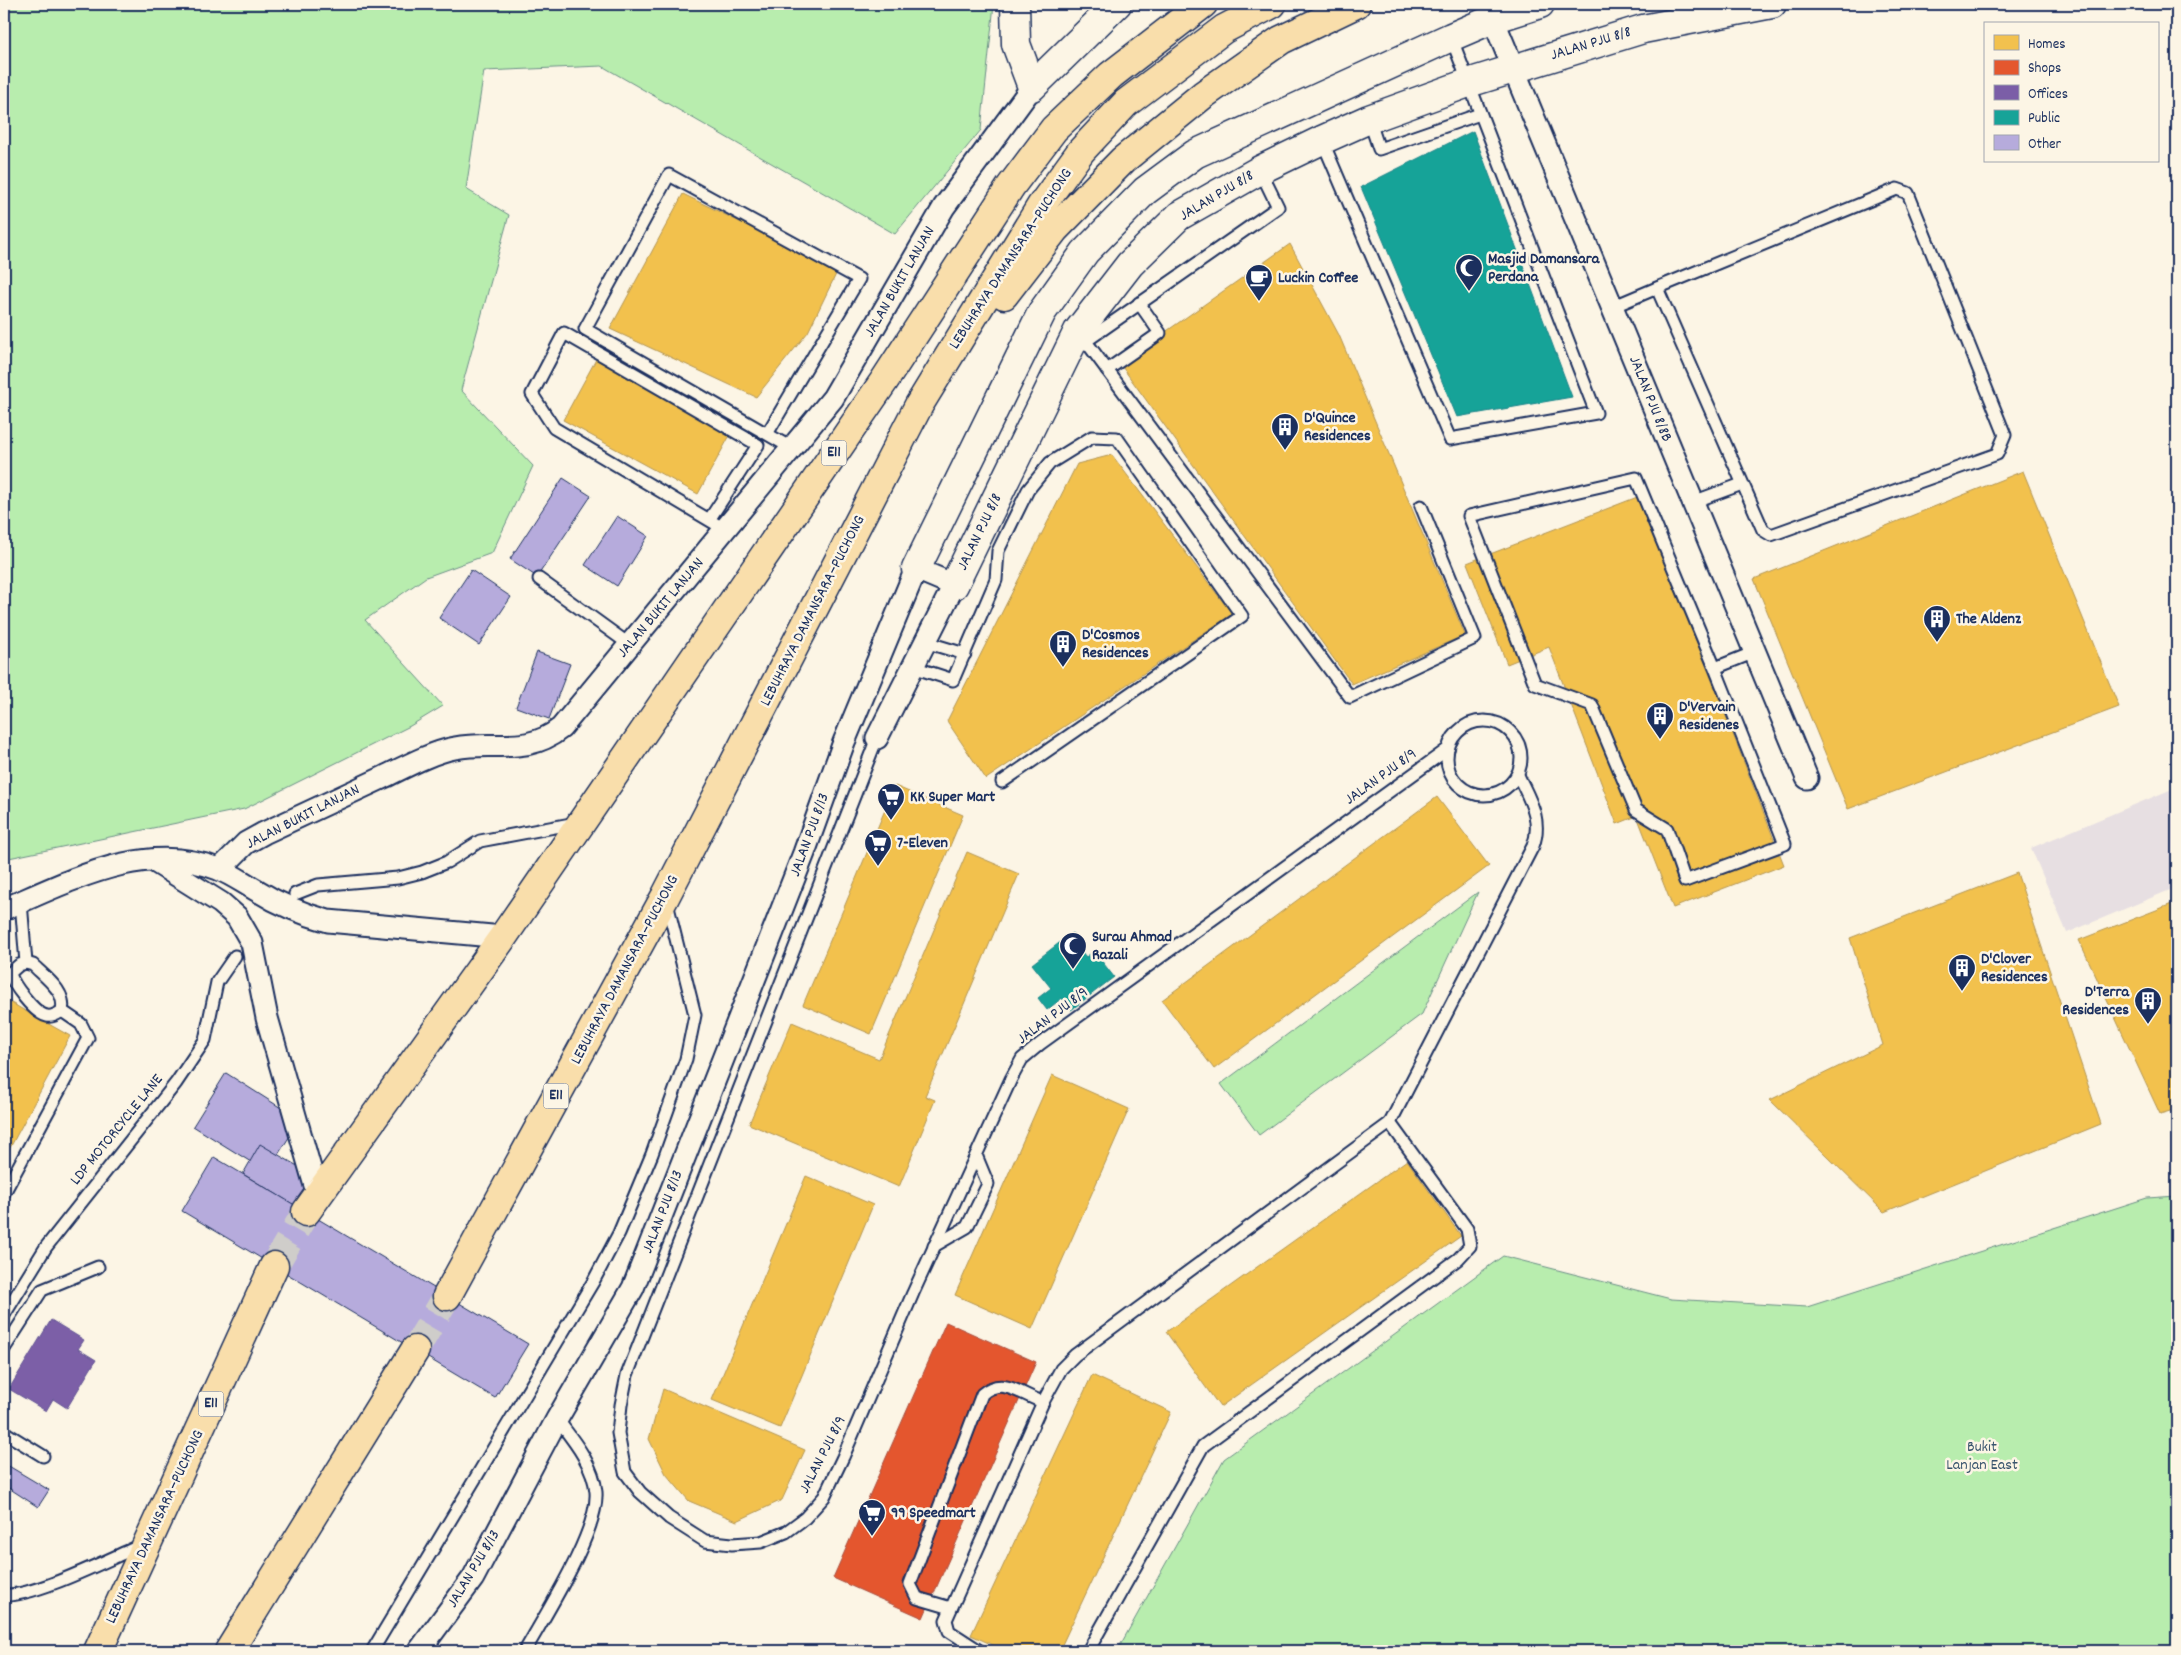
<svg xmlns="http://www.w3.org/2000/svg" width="2181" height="1655" viewBox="0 0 2181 1655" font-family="Dekko,sans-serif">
  <rect width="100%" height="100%" fill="#fcf5e5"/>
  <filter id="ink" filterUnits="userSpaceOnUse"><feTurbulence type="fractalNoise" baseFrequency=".02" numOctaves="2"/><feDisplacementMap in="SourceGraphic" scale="10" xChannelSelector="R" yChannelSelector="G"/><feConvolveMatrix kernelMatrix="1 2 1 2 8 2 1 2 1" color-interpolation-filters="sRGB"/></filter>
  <g filter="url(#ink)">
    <polygon fill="#e7dfe2" points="2177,787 2177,887 2067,933 2031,848"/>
    <g fill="#b8edae" stroke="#6a8e86">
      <polygon points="4,4 994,4 981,130 895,234 602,66 484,71 466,189 509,215 461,390 533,466 492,553 426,577 365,620 443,706 410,726 244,809 4,859"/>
      <polygon points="1478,892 1422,1014 1259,1135 1221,1084"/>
      <polygon points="2177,1196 2177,1651 1117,1651 1224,1459 1503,1256 1671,1299 1807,1307 2147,1198"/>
    </g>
    <g fill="#f2c14e" stroke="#b29553">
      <polygon points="683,194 838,270 808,332 756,397 610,329"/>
      <polygon points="1290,244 1339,335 1465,635 1352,684 1120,364"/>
      <polygon points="600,352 735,426 698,494 563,420"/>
      <polygon points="1112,455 1232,614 986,779 947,721 1077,464"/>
      <polygon points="2023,471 2119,707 1848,809 1754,579"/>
      <polygon points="1640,496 1784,865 1673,908 1637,816 1617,824 1549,647 1507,664 1467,563"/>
      <polygon points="895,786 963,815 871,1034 803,1005"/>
      <polygon points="1437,797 1489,866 1214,1069 1162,1000"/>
      <polygon points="967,852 1019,874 925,1096 935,1100 899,1187 749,1124 792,1022 879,1059"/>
      <polygon points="2017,873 2101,1124 1884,1212 1770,1100 1883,1045 1850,938"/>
      <polygon points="2177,902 2177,1109 2160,1114 2079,940"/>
      <polygon points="4,999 70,1036 4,1159"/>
      <polygon points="1052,1075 1129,1109 1032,1329 955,1295"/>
      <polygon points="1407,1160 1461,1236 1220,1407 1166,1332"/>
      <polygon points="806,1176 873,1205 780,1428 712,1400"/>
      <polygon points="1092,1375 1171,1412 1059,1651 1006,1651 971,1635"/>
      <polygon points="663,1389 805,1450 782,1500 737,1521 689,1501 666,1474 649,1439"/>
    </g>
    <polygon fill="#e4572e" stroke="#a84b3c" points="946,1322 1036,1362 923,1618 833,1578"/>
    <polygon fill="#7b5ea7" stroke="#5e5091" points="51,1320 84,1340 78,1349 96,1360 67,1408 53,1399 46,1411 9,1389"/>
    <g fill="#17a398" stroke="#188087">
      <polygon points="1473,131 1572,397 1457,417 1361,187"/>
      <polygon points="1072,933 1078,941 1075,944 1086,957 1094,951 1114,977 1071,1010 1062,998 1047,1010 1038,998 1051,988 1032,964"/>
    </g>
    <g fill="#b6abdc" stroke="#1b2f5e">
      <polygon points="563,478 591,496 537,577 510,559"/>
      <polygon points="617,516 648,536 617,586 585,565"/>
      <polygon points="471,570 511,597 479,645 439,618"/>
      <polygon points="537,652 570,664 549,719 516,707"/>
      <polygon points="226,1073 300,1120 267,1172 193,1126"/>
      <polygon points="260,1144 323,1181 304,1211 243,1174"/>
      <polygon points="214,1157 528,1344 495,1398 182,1211"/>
      <polygon points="7,1465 49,1490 38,1507 4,1485 4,1471"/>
    </g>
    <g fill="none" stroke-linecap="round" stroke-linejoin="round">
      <g stroke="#cfcdca" stroke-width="28" stroke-dasharray="28 14" stroke-linecap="butt">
        <polyline points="274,1266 306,1212"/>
        <polyline points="415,1350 447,1296"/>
      </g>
      <defs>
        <g id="service">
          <polyline points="1369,119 1379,149 1480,114"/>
          <polyline points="1322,140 1450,439 1596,413 1451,37"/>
          <polygon points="1897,189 1908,193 2005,435 1997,454 1771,535 1763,530 1657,288"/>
          <polyline points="1612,307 1657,288"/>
          <polyline points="1079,332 1350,697 1475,638 1421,506"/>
          <polyline points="1086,341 1278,207 1260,170"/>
          <polyline points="1107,370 1160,333 1139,303"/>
          <polyline points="767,434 859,279 669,175 585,329 793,449"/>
          <polyline points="1693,502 1742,484"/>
          <polyline points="709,520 758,445 564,333 532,394 554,428 726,530"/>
          <polyline points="539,579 630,645"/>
          <polyline points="925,642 965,654"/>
          <polyline points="913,667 953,680 996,580 998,551 1028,490 1050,463 1092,437 1117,438 1242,616 1002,782"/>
          <polyline points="1715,668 1636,478 1469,516 1535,684 1592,705 1636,810 1667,829 1685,881 1785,844 1715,668 1755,652"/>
          <circle cx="1484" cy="758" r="37"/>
          <polyline points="877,738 627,1375 621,1405 618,1433 625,1472 640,1492 669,1518 705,1541 732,1544 761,1542 786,1532 805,1518 824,1497 843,1457 913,1293 1011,1079 1022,1059 1040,1044 1448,749"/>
          <polyline points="295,894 318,885 398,878 422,872 447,862 480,841 576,823"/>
          <polyline points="21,902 26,963"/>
          <path d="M26,963l7,2c12,12 34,27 29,46 -5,3 -9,6 -15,5 -12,-2 -35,-32 -37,-43l9,-8z"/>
          <polyline points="4,1193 88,1038 81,1024 62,1011"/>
          <polyline points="934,1246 967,1227 988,1184 976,1155"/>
          <polyline points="4,1315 46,1247 176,1083 205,1040 217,982 235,956"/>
          <polyline points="4,1349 42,1290 98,1267"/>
          <polyline points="4,1432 43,1456"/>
          <path d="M4,1595c31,2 106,-37 138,-50"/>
          <path d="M951,1608l-34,-10 -7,-14 72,-190c21,-18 37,0 61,8"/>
          <polyline points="372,1651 593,1282 619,1233 652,1154 686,1059 695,1015 667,903"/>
          <path d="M525,1651c20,-36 74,-120 71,-159 -2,-27 -23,-52 -39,-73"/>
          <path d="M980,1651l-31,-20 -3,-11 97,-218 18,-33 14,-14 315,-232 143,-277c10,-27 -4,-47 -15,-71"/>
          <polyline points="1088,1651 1203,1446 1458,1259 1470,1246 1467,1229 1390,1123"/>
        </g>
        <g id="minor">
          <polyline points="1493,19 1807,778"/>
          <polyline points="154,861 221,903 237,917 252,943 267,1018 318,1196"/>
          <path d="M220,869l26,-26 18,-10c39,-18 79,-37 118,-55 21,-10 50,-26 73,-30 39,-8 71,8 106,-20l272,-330 111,-191 88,-120"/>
          <path d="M4,909c66,-28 141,-69 214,-40 14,5 27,15 40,22 22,14 45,23 70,30l175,16"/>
          <polyline points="419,1651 473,1578 557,1419 633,1288 804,853 844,742 916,569 954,585 877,738"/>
        </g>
        <g id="tertiary">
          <polyline points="1015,4 1016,44 1032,87 1117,4"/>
          <polyline points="916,569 1042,312 1085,252 1145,191 1195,154 1451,37 1493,19 1540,4"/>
          <polyline points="954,585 1078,331 1130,264 1179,216 1260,170 1322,140 1369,119 1468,83 1643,29 1772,4"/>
        </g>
        <g id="motorway">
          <polyline points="1004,295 1055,229 1123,160 1203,95 1281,40 1356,4"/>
          <polyline points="306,1212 503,937 884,381 1011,186 1054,129 1111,75 1203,4"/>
          <polyline points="447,1296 665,897 919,405 1041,206 1081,151 1126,103 1224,29 1272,4"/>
          <polyline points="98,1651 274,1266"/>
          <polyline points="229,1651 415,1350"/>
        </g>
      </defs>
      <use href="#service" stroke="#1b2f5e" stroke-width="15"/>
      <use href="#minor" stroke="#1b2f5e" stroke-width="25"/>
      <use href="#tertiary" stroke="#1b2f5e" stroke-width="31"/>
      <use href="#motorway" stroke="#1b2f5e" stroke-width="31"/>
      <use href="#service" stroke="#fcf5e5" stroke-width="11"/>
      <use href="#minor" stroke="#fcf5e5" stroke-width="21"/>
      <use href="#tertiary" stroke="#fcf5e5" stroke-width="28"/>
      <use href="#motorway" stroke="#f9deab" stroke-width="28"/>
    </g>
  </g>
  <defs>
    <symbol id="mosque-pin" viewBox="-11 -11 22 30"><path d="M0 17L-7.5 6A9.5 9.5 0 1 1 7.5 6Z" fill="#1b2f5e" stroke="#fcf5e5"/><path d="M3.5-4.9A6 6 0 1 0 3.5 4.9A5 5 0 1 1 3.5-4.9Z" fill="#fff"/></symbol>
    <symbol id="cafe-pin" viewBox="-11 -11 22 30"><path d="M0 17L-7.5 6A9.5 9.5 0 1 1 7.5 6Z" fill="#1b2f5e" stroke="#fcf5e5"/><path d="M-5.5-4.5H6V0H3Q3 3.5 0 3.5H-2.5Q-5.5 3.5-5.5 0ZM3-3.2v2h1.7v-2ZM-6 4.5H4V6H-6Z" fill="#fff"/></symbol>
    <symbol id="building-pin" viewBox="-11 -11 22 30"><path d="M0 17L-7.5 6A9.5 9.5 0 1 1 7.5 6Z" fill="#1b2f5e" stroke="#fcf5e5"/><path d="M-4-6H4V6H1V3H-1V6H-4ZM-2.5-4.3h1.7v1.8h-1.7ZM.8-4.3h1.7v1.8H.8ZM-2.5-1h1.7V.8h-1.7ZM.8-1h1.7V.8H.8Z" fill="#fff"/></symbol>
    <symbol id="supermarket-pin" viewBox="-11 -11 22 30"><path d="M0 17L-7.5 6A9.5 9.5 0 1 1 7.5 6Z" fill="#1b2f5e" stroke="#fcf5e5"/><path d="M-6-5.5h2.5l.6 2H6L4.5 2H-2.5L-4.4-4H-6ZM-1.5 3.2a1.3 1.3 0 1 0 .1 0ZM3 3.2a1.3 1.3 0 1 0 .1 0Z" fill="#fff"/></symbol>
  </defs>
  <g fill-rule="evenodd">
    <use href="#mosque-pin" x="1453" y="252" width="32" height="43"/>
    <use href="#cafe-pin" x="1243" y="262" width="32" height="43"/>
    <use href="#building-pin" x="1269" y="411" width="32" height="43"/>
    <use href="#building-pin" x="1921" y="603" width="32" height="43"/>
    <use href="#building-pin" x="1047" y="628" width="32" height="43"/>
    <use href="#building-pin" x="1644" y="700" width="32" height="43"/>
    <use href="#supermarket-pin" x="875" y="781" width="32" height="43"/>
    <use href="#supermarket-pin" x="862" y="827" width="32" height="43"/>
    <use href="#mosque-pin" x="1057" y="930" width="32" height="43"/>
    <use href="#building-pin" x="1946" y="952" width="32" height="43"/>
    <use href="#building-pin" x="2132" y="985" width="32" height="43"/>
    <use href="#supermarket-pin" x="856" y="1497" width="32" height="43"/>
  </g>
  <g text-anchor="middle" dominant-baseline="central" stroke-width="5" stroke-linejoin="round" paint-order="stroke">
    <g fill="#fcf5e5" stroke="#5e6a86" stroke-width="1">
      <rect x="821.5" y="440.5" width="25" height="25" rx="4"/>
      <rect x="543.5" y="1083.5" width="25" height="25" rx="4"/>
      <rect x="198.5" y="1391.5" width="25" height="25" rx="4"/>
    </g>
    <g font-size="15" font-weight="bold" fill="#1b2f5e">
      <text x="834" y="453">E11</text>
      <text x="556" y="1096">E11</text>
      <text x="211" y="1404">E11</text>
    </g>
    <g font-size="16" fill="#1b2f5e" stroke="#fcf5e5">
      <text transform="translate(1591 44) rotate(-17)">JALAN PJU 8/8</text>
      <text transform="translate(1217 196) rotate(-31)">JALAN PJU 8/8</text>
      <text transform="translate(1011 259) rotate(-57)">LEBUHRAYA DAMANSARA–PUCHONG</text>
      <text transform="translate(900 282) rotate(-60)">JALAN BUKIT LANJAN</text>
      <text transform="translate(1650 399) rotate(68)">JALAN PJU 8/8B</text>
      <text transform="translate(980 532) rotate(-64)">JALAN PJU 8/8</text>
      <text transform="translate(661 608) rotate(-50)">JALAN BUKIT LANJAN</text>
      <text transform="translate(813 611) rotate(-63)">LEBUHRAYA DAMANSARA–PUCHONG</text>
      <text transform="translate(1381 777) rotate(-36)">JALAN PJU 8/9</text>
      <text transform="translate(303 817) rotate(-27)">JALAN BUKIT LANJAN</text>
      <text transform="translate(810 835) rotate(-70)">JALAN PJU 8/13</text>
      <text transform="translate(625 970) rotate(-62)">LEBUHRAYA DAMANSARA–PUCHONG</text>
      <text transform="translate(1053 1016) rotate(-37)">JALAN PJU 8/9</text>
      <text transform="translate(117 1130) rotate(-51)">LDP MOTORCYCLE LANE</text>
      <text transform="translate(663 1212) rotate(-69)">JALAN PJU 8/13</text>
      <text transform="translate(823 1455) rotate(-63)">JALAN PJU 8/9</text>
      <text transform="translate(155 1527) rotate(-65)">LEBUHRAYA DAMANSARA–PUCHONG</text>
      <text transform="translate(474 1569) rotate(-59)">JALAN PJU 8/13</text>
    </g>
    <g font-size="16" font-weight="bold" fill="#1b2f5e" stroke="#fcf5e5" text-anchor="start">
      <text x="1488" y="259">Masjid Damansara<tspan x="1488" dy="18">Perdana</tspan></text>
      <text x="1278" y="278">Luckin Coffee</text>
      <text x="1304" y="418">D'Quince<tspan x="1304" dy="18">Residences</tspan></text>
      <text x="1956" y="619">The Aldenz</text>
      <text x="1082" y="635">D'Cosmos<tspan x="1082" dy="18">Residences</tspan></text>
      <text x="1679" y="707">D'Vervain<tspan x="1679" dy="18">Residenes</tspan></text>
      <text x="910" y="797">KK Super Mart</text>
      <text x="897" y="843">7-Eleven</text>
      <text x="1092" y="937">Surau Ahmad<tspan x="1092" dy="18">Razali</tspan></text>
      <text x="1981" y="959">D'Clover<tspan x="1981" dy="18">Residences</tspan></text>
      <text x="2129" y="992" text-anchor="end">D'Terra<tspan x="2129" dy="18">Residences</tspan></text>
      <text x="891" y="1513">99 Speedmart</text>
    </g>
    <g font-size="16" fill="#3a556e" stroke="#fcf5e5">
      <text x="1982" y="1447">Bukit<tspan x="1982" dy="18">Lanjan East</tspan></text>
    </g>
  </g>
  <rect width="2181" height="1655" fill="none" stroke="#fcf5e5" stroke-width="20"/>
  <rect x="10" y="10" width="2161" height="1635" fill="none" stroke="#1b2f5e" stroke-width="2" filter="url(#ink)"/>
  <rect x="1984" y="22" width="175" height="140" fill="#fcf5e5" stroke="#a2a6af"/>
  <rect x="1994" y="35" width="25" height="15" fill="#f2c14e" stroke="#a2a6af"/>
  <text x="2028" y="48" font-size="15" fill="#1b2f5e">Homes</text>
  <rect x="1994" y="60" width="25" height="15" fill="#e4572e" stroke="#a2a6af"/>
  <text x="2028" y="72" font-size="15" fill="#1b2f5e">Shops</text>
  <rect x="1994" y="85" width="25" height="15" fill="#7b5ea7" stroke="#a2a6af"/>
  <text x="2028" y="98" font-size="15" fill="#1b2f5e">Offices</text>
  <rect x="1994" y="110" width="25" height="15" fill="#17a398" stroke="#a2a6af"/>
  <text x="2028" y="122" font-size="15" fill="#1b2f5e">Public</text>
  <rect x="1994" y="135" width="25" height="15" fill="#b6abdc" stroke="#a2a6af"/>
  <text x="2028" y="148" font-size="15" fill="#1b2f5e">Other</text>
</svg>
